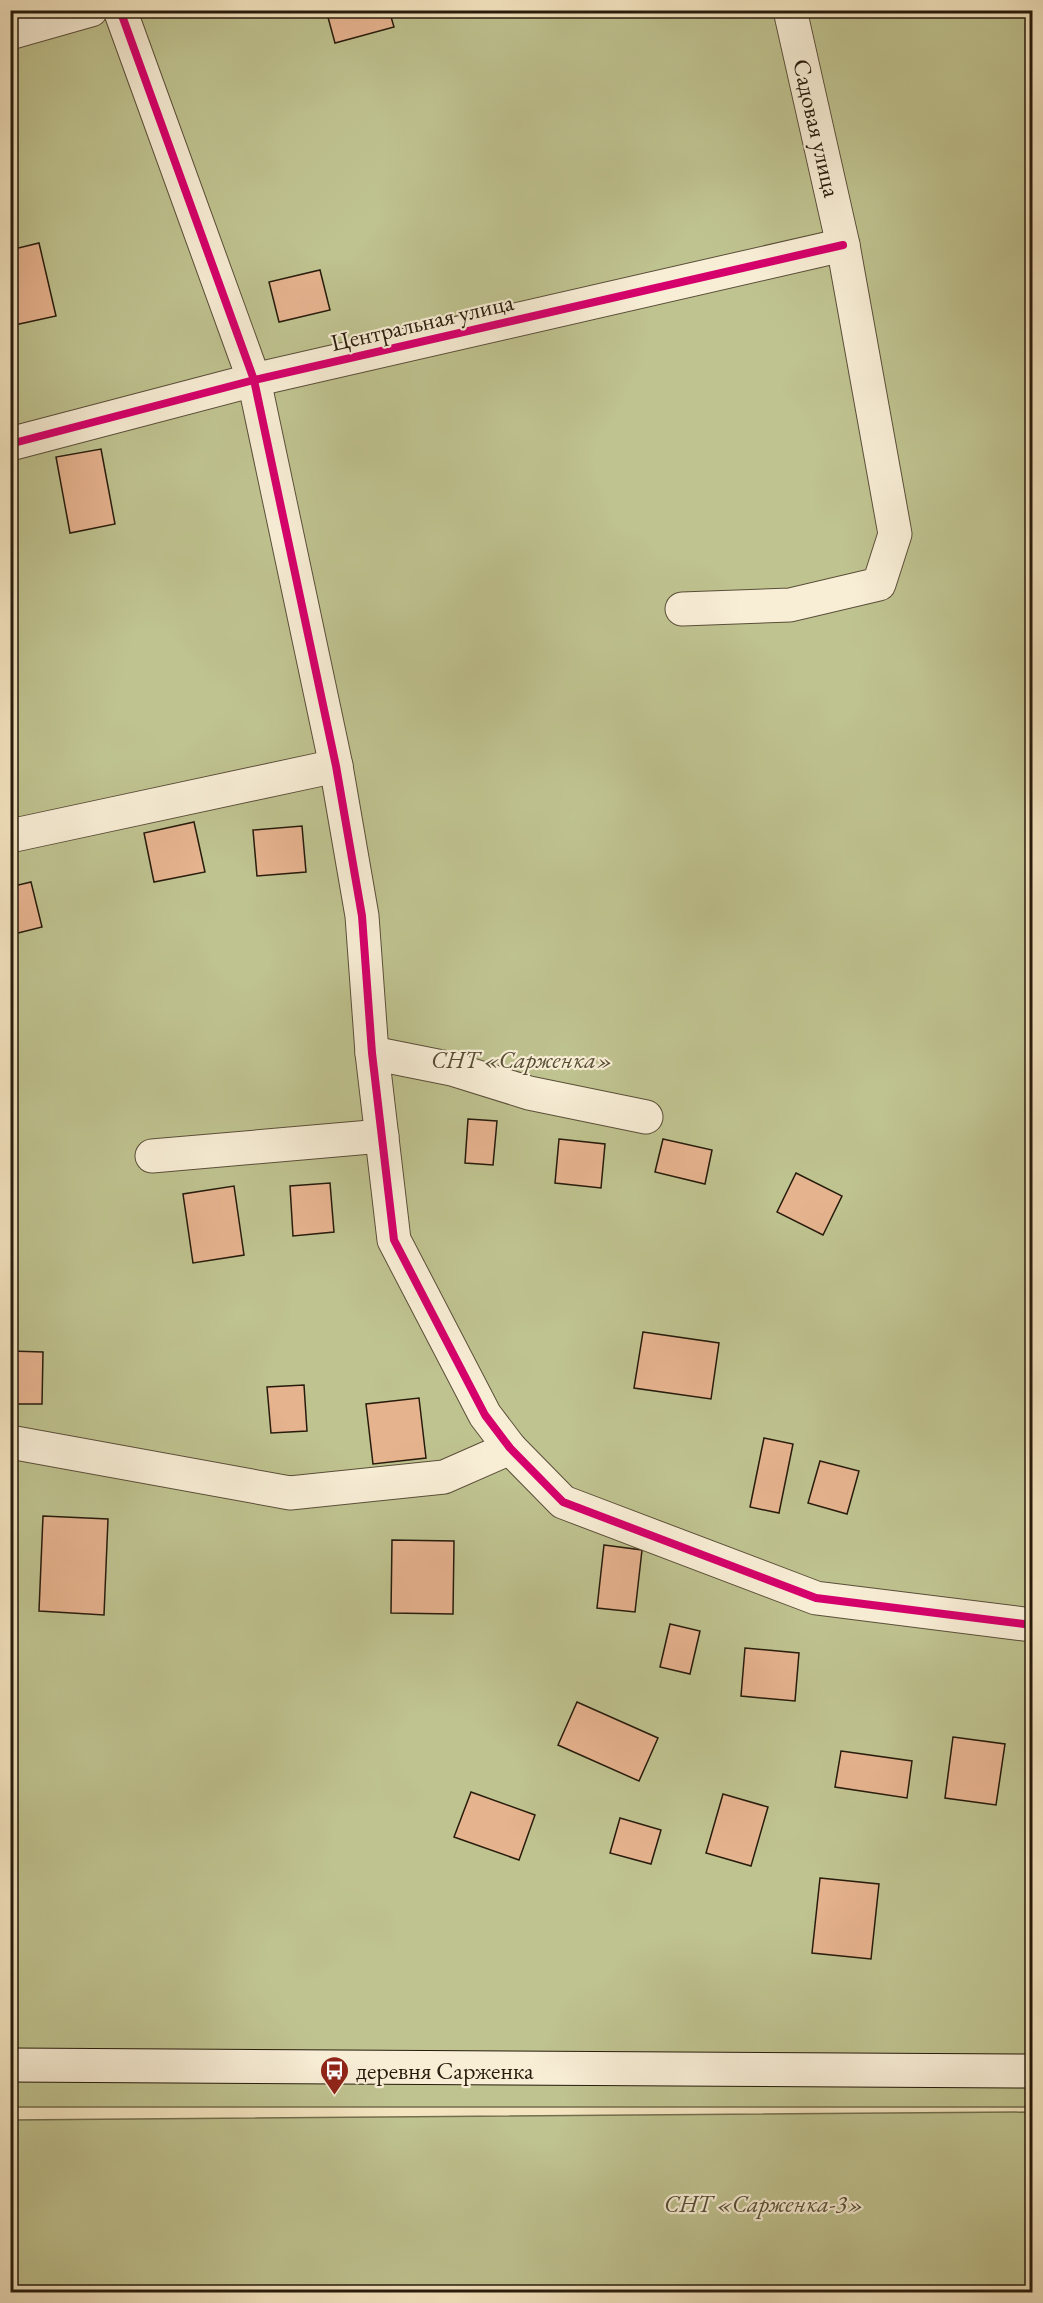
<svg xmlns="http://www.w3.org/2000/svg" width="1043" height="2303" viewBox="0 0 1043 2303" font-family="'EB Garamond',serif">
  <rect width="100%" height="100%" fill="#f4e5c0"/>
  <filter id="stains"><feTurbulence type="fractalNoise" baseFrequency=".00333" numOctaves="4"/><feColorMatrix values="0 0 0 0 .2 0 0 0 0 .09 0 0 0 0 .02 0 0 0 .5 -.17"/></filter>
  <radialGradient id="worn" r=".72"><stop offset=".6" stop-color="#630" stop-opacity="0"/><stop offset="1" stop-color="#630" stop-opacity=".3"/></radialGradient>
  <g fill="#bfc390" stroke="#736f4e" stroke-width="1.5">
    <polygon points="10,11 1032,11 1032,2107 11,2107"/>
    <polygon points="1032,2112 1032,2292 11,2292 11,2120"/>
  </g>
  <g fill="#e6b38f" stroke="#271b0c" stroke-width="1.5">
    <polygon points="326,10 389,10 394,27 335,43"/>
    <polygon points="39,243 56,316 10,326 10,250"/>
    <polygon points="320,270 330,310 279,322 269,282"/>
    <polygon points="101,449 115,524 70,533 56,457"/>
    <polygon points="194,822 205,872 154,882 144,833"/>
    <polygon points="302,826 306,872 257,876 253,830"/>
    <polygon points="31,882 42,927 10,935 10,887"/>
    <polygon points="468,1119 497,1121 493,1165 465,1163"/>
    <polygon points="559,1139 605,1144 601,1188 555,1183"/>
    <polygon points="663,1139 712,1150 705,1184 655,1172"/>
    <polygon points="796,1173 842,1196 823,1235 777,1212"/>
    <polygon points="330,1183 334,1232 293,1236 290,1186"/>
    <polygon points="234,1186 244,1255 193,1263 183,1194"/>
    <polygon points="643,1332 719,1343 711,1399 634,1388"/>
    <polygon points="10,1351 43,1352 42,1404 10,1404"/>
    <polygon points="304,1385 307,1431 271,1433 267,1387"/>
    <polygon points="419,1398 426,1458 373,1464 366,1404"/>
    <polygon points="764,1438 793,1444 779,1513 750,1507"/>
    <polygon points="820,1461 859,1471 847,1514 808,1503"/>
    <polygon points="43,1516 108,1519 104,1615 39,1611"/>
    <polygon points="392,1540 454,1541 453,1614 391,1613"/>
    <polygon points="604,1545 642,1550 635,1612 597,1608"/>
    <polygon points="670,1624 700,1631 690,1674 660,1667"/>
    <polygon points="745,1648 799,1653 795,1701 741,1696"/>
    <polygon points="577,1702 658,1738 639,1781 558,1745"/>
    <polygon points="953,1737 1005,1744 996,1805 945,1798"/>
    <polygon points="841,1751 912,1761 907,1798 835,1787"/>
    <polygon points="471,1792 535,1815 519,1860 454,1837"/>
    <polygon points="723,1794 768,1807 751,1866 706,1853"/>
    <polygon points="620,1818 661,1830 651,1864 610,1853"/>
    <polygon points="820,1878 879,1884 871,1959 812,1953"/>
  </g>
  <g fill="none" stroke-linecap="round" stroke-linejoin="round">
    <defs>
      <g id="minor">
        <polyline points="120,10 254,380 336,766 362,916 372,1053 394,1240 485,1415 510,1448 563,1502 816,1598 1032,1625"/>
        <polyline points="10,33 91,10"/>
        <polyline points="10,444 254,380 843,245"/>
        <polyline points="682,609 790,605 879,584 895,534 843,245 790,10"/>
        <polyline points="10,836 336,766"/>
        <polyline points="372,1053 452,1069 529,1093 646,1117"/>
        <polyline points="152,1156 382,1136"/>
        <polyline points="10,1442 290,1493 444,1477 510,1448"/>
      </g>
      <polyline id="secondary" points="10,2065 1032,2071"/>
    </defs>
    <use href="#minor" stroke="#5a4e39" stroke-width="35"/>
    <use href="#secondary" stroke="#271b0c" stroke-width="35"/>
    <use href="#minor" stroke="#f8eed6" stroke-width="33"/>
    <use href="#secondary" stroke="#f8eed6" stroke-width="33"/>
    <defs>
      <g id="cycleway">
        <polyline points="120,10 254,380 336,766 362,916 372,1053 394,1240 485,1415 510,1448 563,1502 816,1598 1032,1625"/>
        <polyline points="10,444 254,380 843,245"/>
      </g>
    </defs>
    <use href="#cycleway" stroke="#f8eed6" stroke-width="11"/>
    <use href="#cycleway" stroke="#d6006c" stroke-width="8"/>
  </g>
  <defs>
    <symbol id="bus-pin" viewBox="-11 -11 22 30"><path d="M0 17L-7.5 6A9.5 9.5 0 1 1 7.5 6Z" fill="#8f2418" stroke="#f8eed6"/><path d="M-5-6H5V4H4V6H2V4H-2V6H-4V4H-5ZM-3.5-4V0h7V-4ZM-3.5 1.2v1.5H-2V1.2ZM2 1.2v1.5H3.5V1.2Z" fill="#fff"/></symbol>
  </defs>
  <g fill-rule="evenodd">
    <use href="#bus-pin" x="318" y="2054" width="33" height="45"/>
  </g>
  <g text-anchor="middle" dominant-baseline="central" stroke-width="4.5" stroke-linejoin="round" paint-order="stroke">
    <g font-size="24" fill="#271b0c" stroke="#f8eed6">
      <text transform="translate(817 128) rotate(77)">Садовая улица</text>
      <text transform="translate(422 322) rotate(-13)">Центральная улица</text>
    </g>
    <g font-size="24" font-style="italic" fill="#554d34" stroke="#f8eed6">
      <text x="522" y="1059">СНТ «Сарженка»</text>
      <text x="764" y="2203">СНТ «Сарженка-3»</text>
    </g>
    <g font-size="24" fill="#271b0c" stroke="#f8eed6" text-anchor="start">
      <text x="356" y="2070">деревня Сарженка</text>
    </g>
  </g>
  <rect width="1043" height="2303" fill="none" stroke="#f4e5c0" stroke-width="36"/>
  <rect x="12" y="12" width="1019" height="2279" fill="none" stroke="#271b0c" stroke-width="3"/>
  <rect x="18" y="18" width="1007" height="2267" fill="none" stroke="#271b0c" stroke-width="1.5"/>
  <rect width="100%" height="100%" filter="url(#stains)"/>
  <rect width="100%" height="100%" fill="url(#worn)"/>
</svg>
